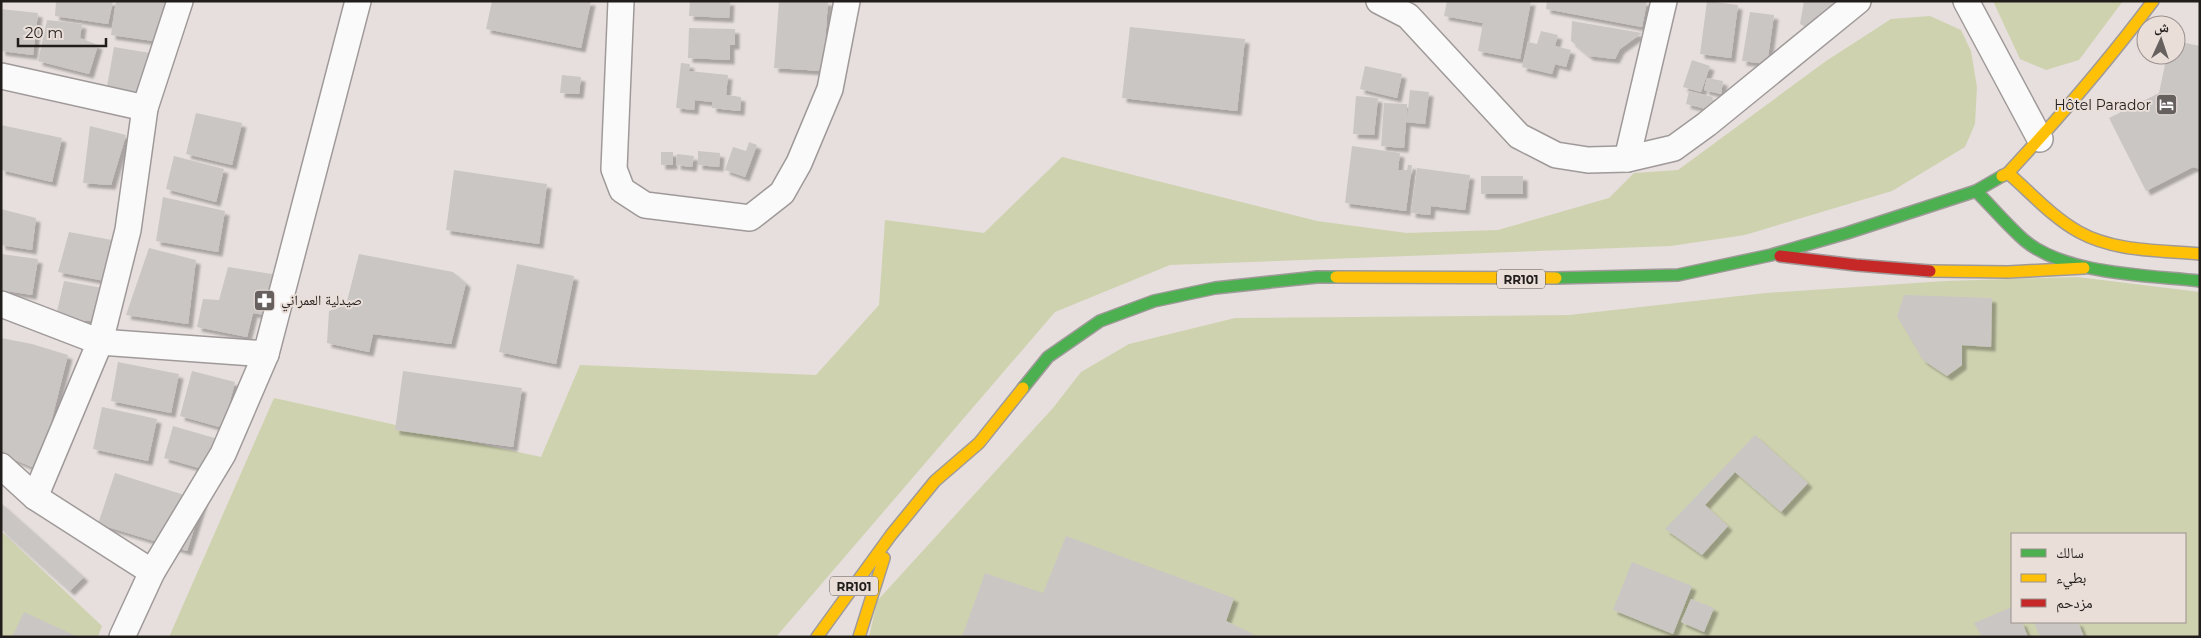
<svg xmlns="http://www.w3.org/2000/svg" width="2201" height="638" viewBox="0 0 2201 638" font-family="Montserrat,'Noto Naskh Arabic',sans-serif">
  <defs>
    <filter id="shadow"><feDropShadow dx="4.5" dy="4.5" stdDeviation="1" flood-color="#0004"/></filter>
  </defs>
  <rect width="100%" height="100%" fill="#e6dfdd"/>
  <g fill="#cfd2af" fill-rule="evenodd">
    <polygon points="1993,1 2123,1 2079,60 2046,70 2020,59"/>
    <polygon points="1930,16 1961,30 1971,51 1977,87 1975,124 1965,147 1892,191 1745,235 1671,246 1170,265 1055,312 776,637 169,637 274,398 541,457 580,365 816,375 879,305 885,220 984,233 1062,157 1317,221 1407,233 1498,230 1609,198 1634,173 1678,170 1826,61 1891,19"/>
    <path d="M2077,277l123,15v345h-1331l8,-36 176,-193 28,-36 48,-28 106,-26 334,-3 197,-22 179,-12zM2012,534h173v88h-173z"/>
    <polygon points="1,531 102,626 98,637 1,637"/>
  </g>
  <g fill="#cac6c4" filter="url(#shadow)">
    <polygon points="56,1 113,1 108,24 55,16"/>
    <polygon points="116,1 167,1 161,42 111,35"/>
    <polygon points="492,1 591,1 581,48 486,29"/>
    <polygon points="690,1 730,1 729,18 689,16"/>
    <polygon points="779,1 828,1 823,71 774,68"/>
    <polygon points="1447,1 1531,1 1520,59 1478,51 1483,23 1444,16"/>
    <polygon points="1547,1 1647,1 1642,27 1546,9"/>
    <polygon points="1707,1 1738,5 1731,58 1700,54"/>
    <polygon points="1804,1 1834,1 1847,4 1810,29 1800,24"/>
    <polygon points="1,9 38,13 33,55 1,51"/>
    <polygon points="1750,12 1774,15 1767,64 1742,61"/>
    <polygon points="47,20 82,24 80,38 98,45 89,74 38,61"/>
    <polygon points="1572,21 1642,33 1620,49 1615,59 1589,56 1571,41"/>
    <polygon points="1130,27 1245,39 1237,111 1122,98"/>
    <polygon points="689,28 735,29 735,45 730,45 730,60 688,58"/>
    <polygon points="1541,31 1558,35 1555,46 1571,50 1566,67 1555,64 1552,74 1522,67 1528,42 1537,44"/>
    <polygon points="2176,41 2200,46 2200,169 2193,167 2146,191 2109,118 2159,93 2167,55 2176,55"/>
    <polygon points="114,47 156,54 148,99 106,92"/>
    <polygon points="1692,60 1710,66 1701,92 1683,87"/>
    <polygon points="681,63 690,64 689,71 728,75 726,95 741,97 740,111 712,108 712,102 695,100 694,110 676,108"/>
    <polygon points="1365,66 1402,74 1397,98 1360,89"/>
    <polygon points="562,75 581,77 579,94 560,93"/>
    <polygon points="1707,78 1723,81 1721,94 1704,90"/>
    <polygon points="1410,90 1429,92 1425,124 1406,122 1404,148 1381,146 1384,103 1407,104 1407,120"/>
    <polygon points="1689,91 1713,97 1710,110 1686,104"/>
    <polygon points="1356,96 1378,98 1374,135 1353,134"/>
    <polygon points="196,113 242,123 232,165 186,154"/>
    <polygon points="1,125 62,138 52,182 1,170"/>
    <polygon points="90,126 126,135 111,185 83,183"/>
    <polygon points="749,142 757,145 745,177 725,170 733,147 746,151"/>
    <polygon points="1352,146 1400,153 1398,170 1407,170 1408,165 1412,165 1406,211 1345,203"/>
    <polygon points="698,151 720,153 719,167 698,165"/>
    <rect x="661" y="152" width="12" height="13"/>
    <polygon points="677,154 694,156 692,167 676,165"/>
    <polygon points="174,156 224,169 216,202 166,189"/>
    <polygon points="1417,168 1470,175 1465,210 1431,206 1430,215 1411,213"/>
    <polygon points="454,170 547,184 539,244 446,230"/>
    <rect x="1481" y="176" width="42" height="18"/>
    <polygon points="163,197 225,211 218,252 156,241"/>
    <polygon points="1,209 36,218 32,250 1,245"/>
    <polygon points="69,232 112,240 105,281 58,272"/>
    <polygon points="149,248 196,260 188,324 126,315"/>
    <polygon points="1,254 38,259 32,295 1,290"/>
    <polygon points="359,254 453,272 466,283 451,344 373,334 369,352 327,343 329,311 346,305"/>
    <polygon points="517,264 574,276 556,364 499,352"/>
    <polygon points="228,267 278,275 270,316 253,313 247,337 197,327 203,299 219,300"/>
    <polygon points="64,281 108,289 95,321 55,320"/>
    <polygon points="1904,295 1992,298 1991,347 1962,345 1962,365 1947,376 1923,360 1897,316"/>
    <polygon points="1,338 32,344 68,355 39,470 6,456 1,451"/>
    <polygon points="118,362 179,374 171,413 111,401"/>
    <polygon points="192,371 235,382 223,428 180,416"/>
    <polygon points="403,371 522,388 513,447 395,430"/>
    <polygon points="102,407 157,419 148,461 93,449"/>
    <polygon points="173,426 225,441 216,473 164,458"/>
    <polygon points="1755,435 1808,483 1781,512 1735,472 1705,505 1728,526 1702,555 1665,529"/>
    <polygon points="115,473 203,501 187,551 98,524"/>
    <polygon points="1,503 84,577 70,591 1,529"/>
    <polygon points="1066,536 1234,598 1226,621 1253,634 1252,637 962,637 985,573 1043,593"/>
    <polygon points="1632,562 1692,586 1673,634 1613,610"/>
    <polygon points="1691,599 1714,608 1704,632 1681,622"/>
    <polygon points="2012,607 2012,622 2022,622 2028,637 1982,637 1974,623"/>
    <polygon points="24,612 78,637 12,637"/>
    <polygon points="2034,622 2078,622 2084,637 2040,637"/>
  </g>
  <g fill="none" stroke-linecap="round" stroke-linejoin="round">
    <defs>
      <g id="street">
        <polyline points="621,1 614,169 622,190 645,205 750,218 782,193 799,163 830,89 847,1"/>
        <polyline points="1379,1 1408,16 1519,136 1556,155 1588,160 1627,159 1674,148 1707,124 1858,1"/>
        <polyline points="1966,1 2040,139"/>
        <polyline points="1,76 145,108"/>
        <polyline points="1627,159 1664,1"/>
        <polyline points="1,304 100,342 266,354"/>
        <polyline points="1,466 35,497 152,572"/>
        <polyline points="35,497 100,342 128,230 145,108 180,1"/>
        <polyline points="122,637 152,572 223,454 266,354 358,1"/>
      </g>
      <g id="fast">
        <path d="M1976,191c16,16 31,34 48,49 42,35 123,35 176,41"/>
        <polyline points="1556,278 1678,275 1771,255 1847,233 1976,191 2002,176"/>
        <polyline points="1023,388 1048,357 1100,321 1154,301 1215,288 1317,277 1336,277"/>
      </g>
      <g id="slow">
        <path d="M2008,173c23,20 44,44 71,59 36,20 81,18 121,22"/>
        <path d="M2002,176l6,-3c51,-55 100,-112 145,-172"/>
        <polyline points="1930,271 2008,272 2084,268"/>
        <polyline points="1336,277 1556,278"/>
        <polyline points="817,637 891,535 935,481 979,443 1023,388"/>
        <polyline points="859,637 884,558"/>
      </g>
      <polyline id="jam" points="1780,256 1856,265 1930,271"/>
    </defs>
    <use href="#street" stroke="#9f9a99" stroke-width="28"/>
    <use href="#fast" stroke="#9f9a99" stroke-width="14"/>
    <use href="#slow" stroke="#9f9a99" stroke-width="14"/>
    <use href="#jam" stroke="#9f9a99" stroke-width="14"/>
    <use href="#street" stroke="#fbfafa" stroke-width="25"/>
    <use href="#fast" stroke="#4caf50" stroke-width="11"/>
    <use href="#slow" stroke="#ffc107" stroke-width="11"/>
    <use href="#jam" stroke="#c62828" stroke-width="11"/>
  </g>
  <defs>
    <symbol id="hotel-square" viewBox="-11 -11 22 22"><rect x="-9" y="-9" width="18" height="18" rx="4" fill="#66615f" stroke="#eaded9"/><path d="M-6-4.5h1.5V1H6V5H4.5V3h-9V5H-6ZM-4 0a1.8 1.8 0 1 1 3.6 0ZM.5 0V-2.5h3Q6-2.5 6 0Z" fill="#fff"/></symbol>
    <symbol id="pharmacy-square" viewBox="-11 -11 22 22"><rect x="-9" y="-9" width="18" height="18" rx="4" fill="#66615f" stroke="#eaded9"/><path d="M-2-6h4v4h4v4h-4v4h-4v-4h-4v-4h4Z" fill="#fff"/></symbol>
  </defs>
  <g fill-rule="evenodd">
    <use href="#hotel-square" x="2154" y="92" width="25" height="25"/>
    <use href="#pharmacy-square" x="252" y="288" width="25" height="25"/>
  </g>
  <g text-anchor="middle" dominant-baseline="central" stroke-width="4" stroke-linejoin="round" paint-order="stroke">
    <g fill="#eaded9" stroke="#5d5754" stroke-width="1">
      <rect x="1497" y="269.5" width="48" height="19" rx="4"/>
      <rect x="830" y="576.5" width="48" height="19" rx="4"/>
    </g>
    <g font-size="12" font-weight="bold" fill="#211d1b">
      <text x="1521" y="279">RR101</text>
      <text x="854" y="586">RR101</text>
    </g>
    <g font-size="14" fill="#211d1b" stroke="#eaded9" text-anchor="end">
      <text x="2151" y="105">Hôtel Parador</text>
      <text x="281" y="300" text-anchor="start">صيدلية العمراني</text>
    </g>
  </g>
  <rect width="2201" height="638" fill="none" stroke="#211d1b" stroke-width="5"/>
  <rect x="2011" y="533" width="175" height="90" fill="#eaded9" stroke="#9a918d"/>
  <rect x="2021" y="549" width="25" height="8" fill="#4caf50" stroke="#9a918d"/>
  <text x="2056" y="558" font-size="15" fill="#211d1b">سالك</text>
  <rect x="2021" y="574" width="25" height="8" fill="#ffc107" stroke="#9a918d"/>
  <text x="2056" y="583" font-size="15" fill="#211d1b">بطيء</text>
  <rect x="2021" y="599" width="25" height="8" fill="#c62828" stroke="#9a918d"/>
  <text x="2056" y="608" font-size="15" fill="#211d1b">مزدحم</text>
  <g transform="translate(2161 40) rotate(3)"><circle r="24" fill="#eaded9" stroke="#9a918d"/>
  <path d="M0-4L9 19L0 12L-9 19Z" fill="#66615f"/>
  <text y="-8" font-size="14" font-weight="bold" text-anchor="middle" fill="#211d1b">ش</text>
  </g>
  <path d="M18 38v8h88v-8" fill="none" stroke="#211d1b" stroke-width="2.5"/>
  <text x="25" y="38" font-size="15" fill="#211d1b" stroke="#eaded9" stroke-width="4" paint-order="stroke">20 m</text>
</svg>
